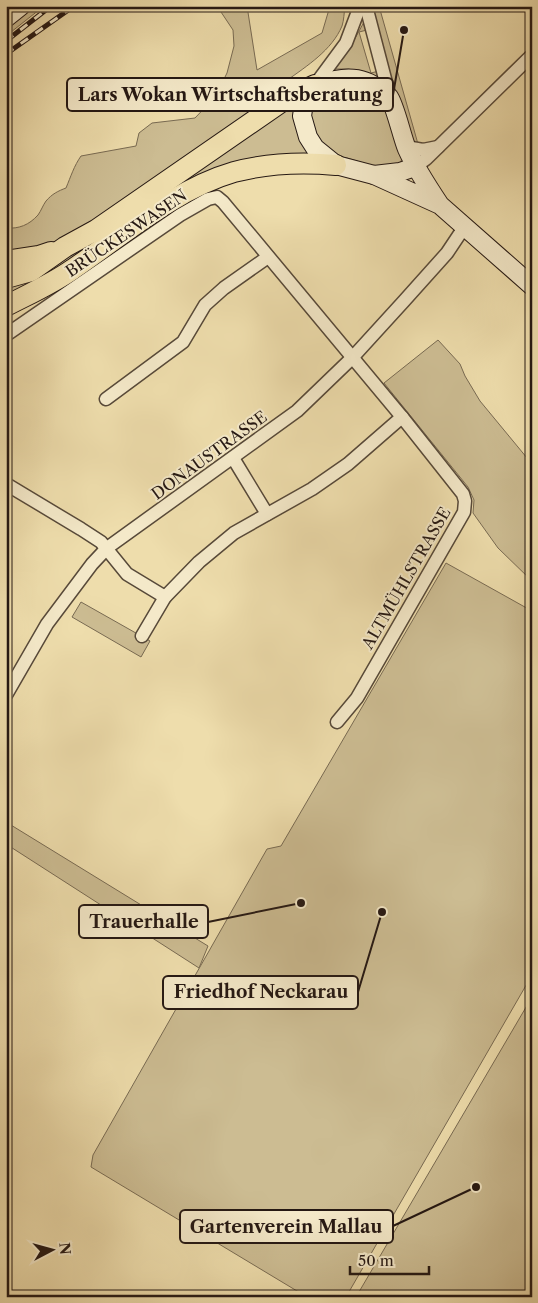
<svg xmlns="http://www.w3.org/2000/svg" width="538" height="1303" viewBox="0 0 538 1303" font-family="'Libre Caslon Text',serif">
  <rect width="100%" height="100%" fill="#eeddac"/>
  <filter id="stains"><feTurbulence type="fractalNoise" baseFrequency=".004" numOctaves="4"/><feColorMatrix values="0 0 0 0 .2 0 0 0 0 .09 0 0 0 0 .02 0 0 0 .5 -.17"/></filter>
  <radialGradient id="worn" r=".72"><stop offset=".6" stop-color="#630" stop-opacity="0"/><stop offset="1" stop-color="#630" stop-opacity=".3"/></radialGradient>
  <g fill="#ccbc92" stroke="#786a52">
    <polygon points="29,6 44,6 6,36 6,24"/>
    <path d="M217,6h30l10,64 65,-37 8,-27h15c-1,7 -1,14 -3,20 -10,24 -35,40 -56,55l-1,11 -181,123 -45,26 -38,9h-15v-22c13,1 23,-3 32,-13 3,-4 5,-10 8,-14 6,-7 12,-10 20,-13 5,-12 8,-22 15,-32l55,-10 3,-13 13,-10 43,-5 20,-21 12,-24 7,-27 -1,-16z"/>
    <polygon points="372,6 379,6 418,144 410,140 404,130"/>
    <polygon points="364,22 367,30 359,32 371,73 379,71 380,80 364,72 348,69 333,69 353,42"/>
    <polygon points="343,81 374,92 387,108 403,157 400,163 380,168 347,158 313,154 265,156 230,164 22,290 6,294 6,284 303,96"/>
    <polygon points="438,340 460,364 465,376 480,401 532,464 532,581 498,548 473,513 474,500 468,487 384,383"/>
    <polygon points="446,563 532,611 532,975 346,1297 307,1297 91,1167 93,1155 267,849 281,846"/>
    <polygon points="81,602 150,641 141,657 72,617"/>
    <polygon points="6,822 208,946 199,968 6,844"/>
    <polygon points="532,997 532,1297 356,1297"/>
  </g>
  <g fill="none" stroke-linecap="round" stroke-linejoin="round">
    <defs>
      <g id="street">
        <polyline points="366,6 390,98"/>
        <polyline points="315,85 346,43 360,6"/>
        <polyline points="406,147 423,150 438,147"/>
        <polyline points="415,167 426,159 532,55"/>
        <polyline points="6,335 180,215 208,199 217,197 223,202 402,417 463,494 465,501 464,512 357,698 337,722"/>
        <polyline points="106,399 183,342 205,305 224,288 268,257"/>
        <polyline points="233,458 267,514"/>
        <polyline points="6,484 81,529 101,542 127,574 165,597"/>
        <polyline points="142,636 165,597 199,562 234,533 312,489 348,464 402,417"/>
        <polyline points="6,695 47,624 92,564 107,548 297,411 352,358 404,301 447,253 465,226"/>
      </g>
      <g id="secondary">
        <polyline points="6,18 21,6"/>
        <polyline points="374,175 400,172 415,167"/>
        <path d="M440,205c-12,-18 -24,-36 -33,-56 -5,-12 -12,-44 -18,-52 -2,-2 -6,-5 -9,-7 -20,-17 -42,-12 -65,-5l-11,18 -2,13 6,21 7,11 21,17 38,10 66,30 92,81"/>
      </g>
      <g id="primary">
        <polyline points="6,261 39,256 51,252"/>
        <polyline points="6,278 31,271 65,247 96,230 287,98 315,85"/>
        <path d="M6,306c23,-12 46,-22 67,-37 50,-34 102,-80 161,-97 34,-9 68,-10 102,-7"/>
      </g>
    </defs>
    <use href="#street" stroke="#574939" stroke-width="15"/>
    <use href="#secondary" stroke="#251813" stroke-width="20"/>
    <use href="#primary" stroke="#251813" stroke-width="22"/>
    <use href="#street" stroke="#f4e9c9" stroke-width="12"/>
    <use href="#secondary" stroke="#f4e9c9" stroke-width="18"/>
    <use href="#primary" stroke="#eeddac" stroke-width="20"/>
    <defs>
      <g id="rail">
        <polyline points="6,41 51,6"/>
        <polyline points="6,54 74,6"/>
      </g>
    </defs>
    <use href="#rail" stroke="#251813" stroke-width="5"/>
    <use href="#rail" stroke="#f4e9c9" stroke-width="3" stroke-dasharray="9" stroke-linecap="butt"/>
  </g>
  <g text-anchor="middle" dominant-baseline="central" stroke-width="4" stroke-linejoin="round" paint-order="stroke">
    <g font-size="16" fill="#251813" stroke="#f4e9c9">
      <text transform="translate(126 233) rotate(-34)">BRÜCKESWASEN</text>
      <text transform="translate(209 455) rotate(-36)">DONAUSTRASSE</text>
      <text transform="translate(406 578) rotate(-60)">ALTMÜHLSTRASSE</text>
    </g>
  </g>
  <path fill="none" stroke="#251813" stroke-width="2" d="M404 30L393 95M301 903L208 922M382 912L358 992M476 1187L393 1226"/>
  <g fill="#251813" stroke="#f4e9c9" stroke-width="2">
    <circle cx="404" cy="30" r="5"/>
    <circle cx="301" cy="903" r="5"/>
    <circle cx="382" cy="912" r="5"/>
    <circle cx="476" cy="1187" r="5"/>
  </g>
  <g fill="#f4e9c9" stroke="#251813" stroke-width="2">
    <rect x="67" y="78" width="326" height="33" rx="5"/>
    <rect x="79" y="905" width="129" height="33" rx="5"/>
    <rect x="163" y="976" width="195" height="33" rx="5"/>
    <rect x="180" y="1210" width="213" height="33" rx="5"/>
  </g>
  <g font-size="18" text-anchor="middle" font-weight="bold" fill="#251813">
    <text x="230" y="101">Lars Wokan Wirtschaftsberatung</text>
    <text x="144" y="928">Trauerhalle</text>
    <text x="261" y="998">Friedhof Neckarau</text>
    <text x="286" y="1233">Gartenverein Mallau</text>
  </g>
  <rect width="538" height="1303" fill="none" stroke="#eeddac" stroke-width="25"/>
  <rect x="8" y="8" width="523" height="1288" fill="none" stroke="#251813" stroke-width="2.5"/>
  <rect x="12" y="12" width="513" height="1278" fill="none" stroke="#251813"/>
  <g transform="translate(52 1250) rotate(84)" stroke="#f4e9c9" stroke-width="4" paint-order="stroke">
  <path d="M0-4L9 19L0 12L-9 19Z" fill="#251813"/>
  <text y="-8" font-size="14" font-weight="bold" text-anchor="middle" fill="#251813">N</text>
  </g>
  <path d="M350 1266v8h79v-8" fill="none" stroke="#251813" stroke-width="2.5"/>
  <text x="358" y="1266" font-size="15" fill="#251813" stroke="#f4e9c9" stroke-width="4" paint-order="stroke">50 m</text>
  <rect width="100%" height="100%" filter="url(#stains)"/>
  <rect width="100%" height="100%" fill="url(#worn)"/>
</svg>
